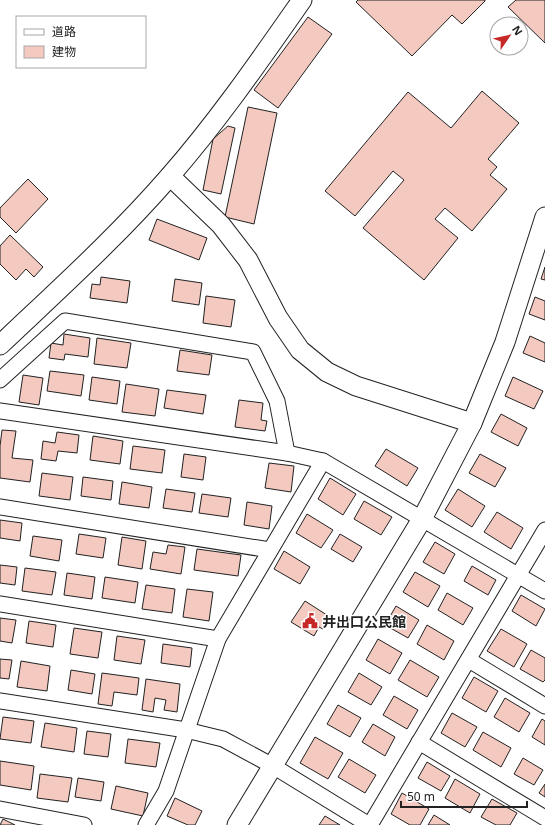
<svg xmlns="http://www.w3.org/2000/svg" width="545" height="825" viewBox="0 0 545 825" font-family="'Noto Sans','Noto Sans JP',sans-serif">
  <rect width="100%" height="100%" fill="#fff"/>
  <g fill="#f3c9c0" stroke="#222">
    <polygon points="358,0 485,0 485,1 462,24 452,15 412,56 356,2"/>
    <polygon points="516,0 545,0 545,43 508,7"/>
    <polygon points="308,17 332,34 278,108 254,90"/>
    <polygon points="482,91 519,123 488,159 497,167 490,175 507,189 472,231 445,208 435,219 458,238 424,280 363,228 404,180 393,171 355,216 325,191 408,92 451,128"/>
    <polygon points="248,107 277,113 254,224 225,217"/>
    <polygon points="228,126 235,128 221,194 203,190 213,139"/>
    <polygon points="28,179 48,199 16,233 0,217 0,208"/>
    <polygon points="157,219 207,238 199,260 149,240"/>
    <polygon points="10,235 43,267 34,277 26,269 16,280 0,264 0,246"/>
    <polygon points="545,267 545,280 541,279"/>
    <polygon points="101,277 130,281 127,303 90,298 92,284 100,285"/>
    <polygon points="175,279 202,283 199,305 172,301"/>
    <polygon points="206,296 235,300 231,327 203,323"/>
    <polygon points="535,297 545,301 545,320 529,314"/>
    <polygon points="64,334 90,338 88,357 65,354 64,360 49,358 51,343 63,345"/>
    <polygon points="530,336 545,343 545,362 523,353"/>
    <polygon points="97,338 131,343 127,368 94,364"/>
    <polygon points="180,350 212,355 209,375 177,371"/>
    <polygon points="50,371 84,375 81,396 47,391"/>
    <polygon points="23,375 43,378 39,405 19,402"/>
    <polygon points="92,377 120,381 117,404 89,400"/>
    <polygon points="513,377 543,391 534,409 505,396"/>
    <polygon points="126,384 159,389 155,416 122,412"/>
    <polygon points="167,390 206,395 203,414 164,408"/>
    <polygon points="239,400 263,403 261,420 267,421 265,431 235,427"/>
    <polygon points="501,414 527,428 518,446 491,432"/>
    <polygon points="2,430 16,431 12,458 33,460 30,482 0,478 0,446"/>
    <polygon points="57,432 79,435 77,453 58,451 56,461 41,459 43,441 55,443"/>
    <polygon points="93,436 123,441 120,464 90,460"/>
    <polygon points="133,446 165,450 162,473 130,469"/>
    <polygon points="386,449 418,468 407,486 375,466"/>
    <polygon points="184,454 206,457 203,480 181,477"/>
    <polygon points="480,454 506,468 495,487 469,473"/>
    <polygon points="269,463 294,466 291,492 265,488"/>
    <polygon points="42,473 73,477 70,500 39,496"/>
    <polygon points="83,477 113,481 111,500 81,496"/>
    <polygon points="330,478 356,494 343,515 318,499"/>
    <polygon points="122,482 152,487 149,508 119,504"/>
    <polygon points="166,489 195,493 192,512 163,508"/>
    <polygon points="458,489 485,506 472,527 445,510"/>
    <polygon points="202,494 231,498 228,517 199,513"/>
    <polygon points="364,501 392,517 381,535 354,519"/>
    <polygon points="247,502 272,506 269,529 244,525"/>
    <polygon points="497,512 523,528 511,549 484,532"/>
    <polygon points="307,514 333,530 321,548 296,533"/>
    <polygon points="0,520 22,523 20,541 0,538"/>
    <polygon points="79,534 106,538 103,558 76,554"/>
    <polygon points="340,534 362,547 353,562 331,549"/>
    <polygon points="33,536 62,540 59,561 30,556"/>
    <polygon points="122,537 146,541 142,569 118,565"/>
    <polygon points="435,542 455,554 444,574 423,562"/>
    <polygon points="168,545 185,547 181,574 150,569 153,552 166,554"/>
    <polygon points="197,549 241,555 238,576 194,570"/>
    <polygon points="284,551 310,567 300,584 274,569"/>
    <polygon points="0,565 17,567 15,585 0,583"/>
    <polygon points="472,566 496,580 488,595 464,581"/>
    <polygon points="25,568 56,572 52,595 22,591"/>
    <polygon points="415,572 440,586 428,607 403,592"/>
    <polygon points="67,573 95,577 92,599 64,595"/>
    <polygon points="105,577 138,582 135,603 102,598"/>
    <polygon points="146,585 175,589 172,613 142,609"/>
    <polygon points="187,589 213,592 209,621 183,617"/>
    <polygon points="447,593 473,608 463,625 438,610"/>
    <polygon points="521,595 545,609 536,626 512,611"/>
    <polygon points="305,601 330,617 323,629 319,627 314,636 291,622"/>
    <polygon points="396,606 419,620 408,638 385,625"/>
    <polygon points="0,618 16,620 12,643 0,641"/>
    <polygon points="29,621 56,625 53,647 26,643"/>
    <polygon points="427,625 454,641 444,660 417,644"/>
    <polygon points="74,628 102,632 98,658 70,654"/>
    <polygon points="501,629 527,644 514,667 487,651"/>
    <polygon points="117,636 145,640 141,664 114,660"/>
    <polygon points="378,639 402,653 390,674 366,660"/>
    <polygon points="163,644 192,648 190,667 161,663"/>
    <polygon points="531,650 545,658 545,680 543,682 520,669"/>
    <polygon points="0,659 12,660 9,679 0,678"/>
    <polygon points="410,660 439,677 427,697 398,680"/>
    <polygon points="21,661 50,666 47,691 17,687"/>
    <polygon points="71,670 95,674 92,694 68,690"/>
    <polygon points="102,673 139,678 137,695 114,692 112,706 98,704"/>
    <polygon points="359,673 382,687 371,705 348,692"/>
    <polygon points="474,677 498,691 486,712 462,698"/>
    <polygon points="146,679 180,684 177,712 164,710 166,700 155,698 153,712 142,710"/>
    <polygon points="394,696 418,710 407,729 383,715"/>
    <polygon points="505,698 530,713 519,732 494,717"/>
    <polygon points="338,705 361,718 350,737 327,724"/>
    <polygon points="452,713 477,727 465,747 441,733"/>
    <polygon points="3,717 34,721 31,743 0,739"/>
    <polygon points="542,719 545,721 545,745 532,737"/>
    <polygon points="45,723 77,728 74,752 41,747"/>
    <polygon points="373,724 395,737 385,756 362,742"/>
    <polygon points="87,731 111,734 108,757 84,754"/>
    <polygon points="483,732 511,748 501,767 473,750"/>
    <polygon points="315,737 343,753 328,779 300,763"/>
    <polygon points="128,739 160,743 156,767 125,763"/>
    <polygon points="523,758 543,770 534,785 514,774"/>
    <polygon points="349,759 376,775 365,793 338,777"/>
    <polygon points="0,761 34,766 31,790 0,785"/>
    <polygon points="427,762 450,776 441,791 418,778"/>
    <polygon points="40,774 72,778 68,802 37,798"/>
    <polygon points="78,778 104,782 101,801 75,797"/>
    <polygon points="455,779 480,794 470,813 445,798"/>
    <polygon points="545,784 545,797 539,793"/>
    <polygon points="116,786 148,793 143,816 111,809"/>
    <polygon points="402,793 429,809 420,825 410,825 391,814"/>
    <polygon points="175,798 202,811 195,825 188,825 167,816"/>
    <polygon points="492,799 517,813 510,825 496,825 481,817"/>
    <polygon points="434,815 450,825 428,825"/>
    <polygon points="325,816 340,825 319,825"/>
    <polygon points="3,819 15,825 0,825"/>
  </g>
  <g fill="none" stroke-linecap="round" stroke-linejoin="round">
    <defs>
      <g id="minor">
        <polyline points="0,380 65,321 253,352 277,401 287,453"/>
        <polyline points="0,411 287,453 323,461 545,591"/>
        <polyline points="0,507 270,550"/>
        <polyline points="0,604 218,639"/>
        <polyline points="469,660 545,706"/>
        <polyline points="0,701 186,730 223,739 273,766 369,825"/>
        <polyline points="419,742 545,818"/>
        <polyline points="0,809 84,825"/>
        <polyline points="146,825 166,791 218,639 323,461"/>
        <polyline points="370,825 545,530"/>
      </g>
      <g id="tertiary">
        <polyline points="170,176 221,225 248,260 278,318 300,350 327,372 356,386 472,423"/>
        <path d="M0,345c58,-55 117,-108 169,-168 49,-56 91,-117 133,-177"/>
        <polyline points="237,825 422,519 472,423 505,342 545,217"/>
      </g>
    </defs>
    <use href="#minor" stroke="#222" stroke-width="17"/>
    <use href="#tertiary" stroke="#222" stroke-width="21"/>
    <use href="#minor" stroke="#fff" stroke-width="15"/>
    <use href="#tertiary" stroke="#fff" stroke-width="19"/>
  </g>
  <defs>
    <symbol id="civic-bare" viewBox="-9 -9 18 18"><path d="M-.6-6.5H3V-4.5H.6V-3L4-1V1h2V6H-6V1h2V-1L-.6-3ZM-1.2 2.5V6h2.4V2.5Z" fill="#c62828" stroke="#fff" stroke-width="2.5" paint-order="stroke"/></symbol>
  </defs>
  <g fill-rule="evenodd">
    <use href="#civic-bare" x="299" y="610" width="22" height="22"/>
  </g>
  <g text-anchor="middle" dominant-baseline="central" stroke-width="3" stroke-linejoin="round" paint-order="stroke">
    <g font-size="14" font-weight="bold" fill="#222" stroke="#fff" text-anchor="start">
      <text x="322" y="621">井出口公民館</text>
    </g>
  </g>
  <rect x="16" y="16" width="130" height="52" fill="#ffffff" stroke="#a7a7a7"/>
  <rect x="24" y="29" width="20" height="6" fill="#ffffff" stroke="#a7a7a7"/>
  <text x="52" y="36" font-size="12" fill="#222222">道路</text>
  <rect x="24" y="46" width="20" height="12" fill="#f3c9c0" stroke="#a7a7a7"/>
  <text x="52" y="56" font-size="12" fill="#222222">建物</text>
  <g transform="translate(509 36) rotate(56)"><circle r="19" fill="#ffffff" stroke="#a7a7a7"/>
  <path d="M0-3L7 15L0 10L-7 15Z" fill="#c62828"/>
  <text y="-6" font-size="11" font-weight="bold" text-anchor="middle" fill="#222222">N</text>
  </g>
  <path d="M401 801v6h126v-6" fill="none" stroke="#222222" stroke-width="2"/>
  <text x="407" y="801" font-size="12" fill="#222222" stroke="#ffffff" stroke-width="3" paint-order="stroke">50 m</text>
</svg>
